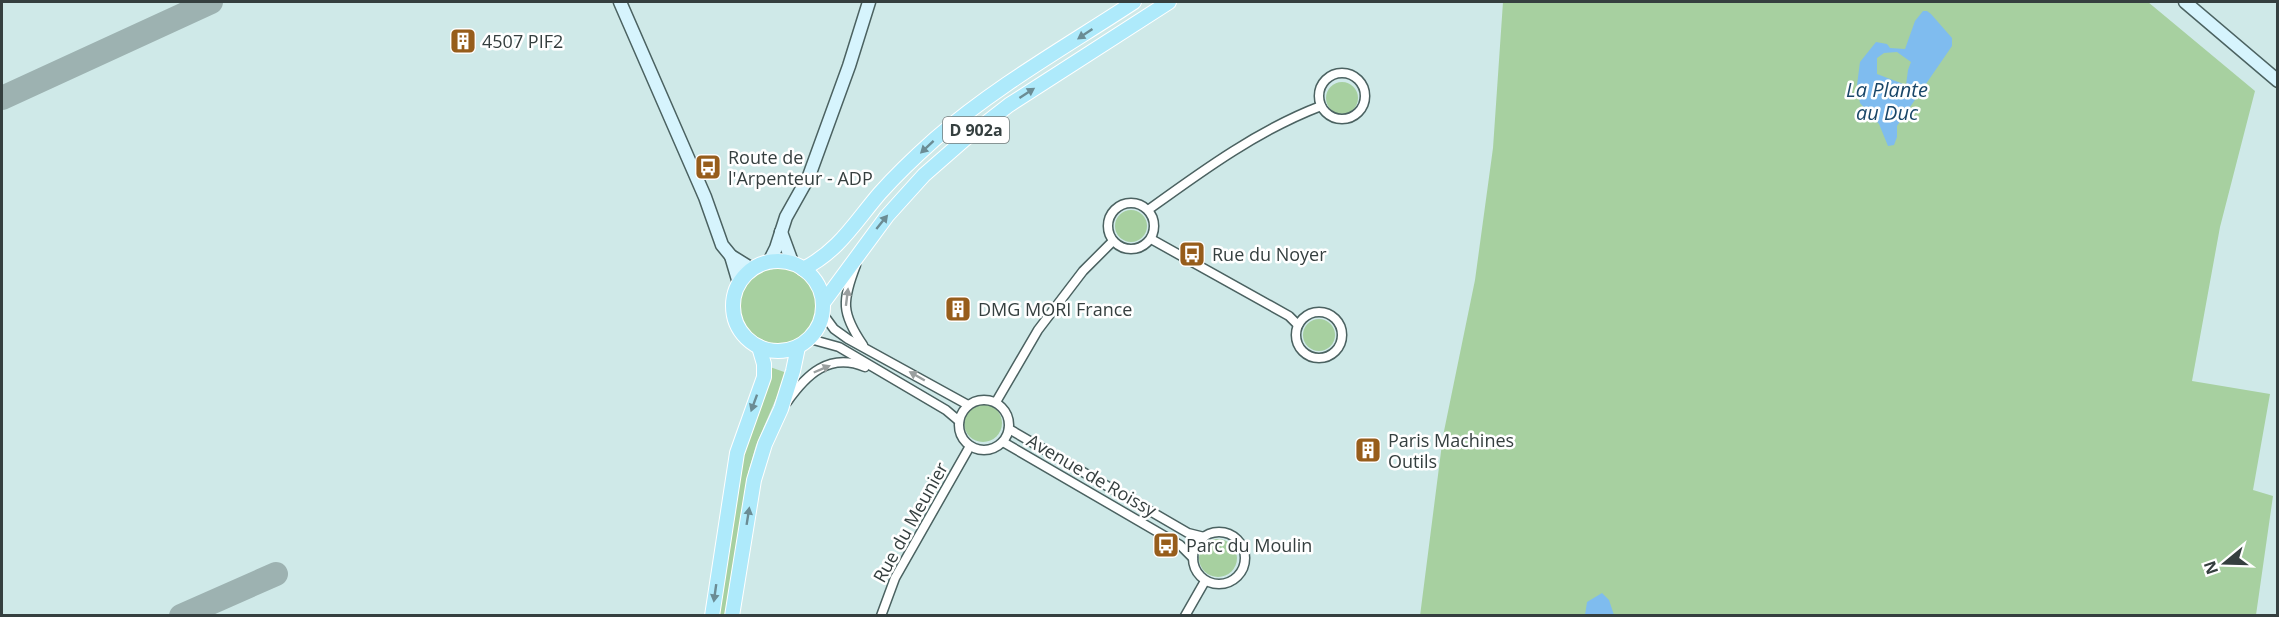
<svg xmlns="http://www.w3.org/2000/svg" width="2279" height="617" viewBox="0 0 2279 617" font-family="'Open Sans',sans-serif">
  <rect width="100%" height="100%" fill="#cfe9e8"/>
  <g fill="#a7d0a0">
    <polygon points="1503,2 2148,2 2255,91 2220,227 2192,381 2270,394 2253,490 2273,496 2256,615 1420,616 1443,436 1475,280 1493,148"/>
    <circle cx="1342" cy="98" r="16"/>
    <circle cx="1131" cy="226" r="16"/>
    <circle cx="779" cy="305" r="39"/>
    <circle cx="1319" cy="335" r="16"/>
    <polygon points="770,367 787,373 756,445 748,473 727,615 716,616 738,463"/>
    <circle cx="983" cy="423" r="19"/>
    <circle cx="1218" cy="558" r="19"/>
  </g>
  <g fill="#7fbcef" fill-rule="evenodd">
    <path d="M1923,11h4l4,3 21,24v8l-55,80v11l-3,8 -6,1 -9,-22 -19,-21 -3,-18 3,-23 16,-20 11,2 3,4 15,1 10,-28zM1897,52l14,10 -3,8 -2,15 -29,-11v-16l7,-5z"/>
    <polygon points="1602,593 1609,600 1614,615 1585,615 1587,602"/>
  </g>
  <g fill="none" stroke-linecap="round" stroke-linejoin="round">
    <g stroke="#9db2b1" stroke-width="24">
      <polyline points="2,98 211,2"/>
      <polyline points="181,616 276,574"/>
    </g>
    <defs>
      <g id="street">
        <circle cx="1342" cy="96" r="23"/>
        <circle cx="1131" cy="226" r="23"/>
        <path d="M1148,210c54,-39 110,-80 173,-104"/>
        <polyline points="1151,239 1289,316 1298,325"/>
        <path d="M856,265c-14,36 -15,48 7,80"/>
        <circle cx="1319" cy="335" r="23"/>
        <polyline points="823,314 834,329 848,339 968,405"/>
        <polyline points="810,339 839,347 946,410 959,421"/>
        <circle cx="984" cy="425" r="25"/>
        <path d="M787,402c19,-27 42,-50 78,-35"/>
        <polyline points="996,402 1038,330 1083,271 1113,241"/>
        <polyline points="1009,429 1188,533 1204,537"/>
        <polyline points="1003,442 1180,545 1193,558"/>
        <circle cx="1219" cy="558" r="26"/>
        <polyline points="881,616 895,578 970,446"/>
        <polyline points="1185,616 1205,581"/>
      </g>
      <g id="secondary">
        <polyline points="620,2 705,197 722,245 731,256 752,269"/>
        <polyline points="2185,2 2278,81"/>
        <polyline points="781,232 792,262"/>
        <polyline points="731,256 739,283"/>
        <polyline points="769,262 776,248 786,217 809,176 849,66 869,2"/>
      </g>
      <g id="primary">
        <circle cx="778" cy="306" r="45"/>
        <path d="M803,269c36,-18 52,-47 77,-76 17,-19 36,-37 55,-54 61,-53 132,-93 199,-137"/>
        <polyline points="823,303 887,216 924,175 964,140 1009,105 1169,2"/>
        <polyline points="712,616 737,453 764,377 764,364 759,347"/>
        <polyline points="732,616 754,480 765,444 781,409 793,371 798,347"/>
      </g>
    </defs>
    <use href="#street" stroke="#4b6261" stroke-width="11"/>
    <use href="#secondary" stroke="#4b6261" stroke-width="15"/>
    <use href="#primary" stroke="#fff" stroke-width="16"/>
    <use href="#street" stroke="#fff" stroke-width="8"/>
    <use href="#secondary" stroke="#d6f4fd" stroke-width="12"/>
    <use href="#primary" stroke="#aeeafb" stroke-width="14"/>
  </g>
  <defs><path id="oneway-solid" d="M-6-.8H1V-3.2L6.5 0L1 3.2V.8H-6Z" transform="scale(1.5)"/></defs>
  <g fill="#6b8c94">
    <use href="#oneway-solid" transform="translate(1085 34) rotate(146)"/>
    <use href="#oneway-solid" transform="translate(1027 93) rotate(-33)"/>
    <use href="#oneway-solid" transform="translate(927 147) rotate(137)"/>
    <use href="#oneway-solid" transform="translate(882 222) rotate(-51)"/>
    <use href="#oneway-solid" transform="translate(754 403) rotate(110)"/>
    <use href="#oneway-solid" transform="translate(748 516) rotate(-81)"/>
    <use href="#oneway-solid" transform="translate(715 593) rotate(98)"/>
  </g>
  <g fill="#9a9f9f">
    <use href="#oneway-solid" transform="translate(847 297) rotate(-83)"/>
    <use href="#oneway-solid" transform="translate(822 369) rotate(-23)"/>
    <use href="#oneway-solid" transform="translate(917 376) rotate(-150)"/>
  </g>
  <defs>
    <symbol id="building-square" viewBox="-11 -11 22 22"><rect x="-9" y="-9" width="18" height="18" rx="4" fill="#975d1b" stroke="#fff"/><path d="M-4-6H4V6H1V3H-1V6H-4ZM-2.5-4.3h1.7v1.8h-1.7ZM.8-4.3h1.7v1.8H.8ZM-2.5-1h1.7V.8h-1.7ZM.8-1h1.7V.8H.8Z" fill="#fff"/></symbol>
    <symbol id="bus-square" viewBox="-11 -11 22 22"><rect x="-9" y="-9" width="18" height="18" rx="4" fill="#975d1b" stroke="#fff"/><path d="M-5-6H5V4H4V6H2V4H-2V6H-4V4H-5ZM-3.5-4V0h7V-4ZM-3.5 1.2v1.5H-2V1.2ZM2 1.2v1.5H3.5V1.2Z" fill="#fff"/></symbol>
  </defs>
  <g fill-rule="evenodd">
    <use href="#building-square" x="448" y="26" width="30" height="30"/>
    <use href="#bus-square" x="693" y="152" width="30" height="30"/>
    <use href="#bus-square" x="1177" y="239" width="30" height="30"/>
    <use href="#building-square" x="943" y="294" width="30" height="30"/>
    <use href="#building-square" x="1353" y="435" width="30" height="30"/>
    <use href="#bus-square" x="1151" y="530" width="30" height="30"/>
  </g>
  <g text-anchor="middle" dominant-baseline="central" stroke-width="5" stroke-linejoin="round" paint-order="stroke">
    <rect fill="#fff" stroke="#727979" stroke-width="1.5" x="943" y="117" width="66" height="26" rx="4.5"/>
    <g font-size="16" font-weight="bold" fill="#353f3f">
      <text x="976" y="130">D 902a</text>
    </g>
    <g font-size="18" fill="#353f3f" stroke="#fff" text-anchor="start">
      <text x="482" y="41">4507 PIF2</text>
      <text x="728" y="157">Route de<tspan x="728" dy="21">l'Arpenteur - ADP</tspan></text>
      <text x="1212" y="254">Rue du Noyer</text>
      <text x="978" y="309">DMG MORI France</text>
      <text x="1388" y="440">Paris Machines<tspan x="1388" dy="21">Outils</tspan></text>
      <text x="1186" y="545">Parc du Moulin</text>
    </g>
    <g font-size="18" fill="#353f3f" stroke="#fff">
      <text transform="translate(1092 475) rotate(30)">Avenue de Roissy</text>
      <text transform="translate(910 522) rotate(-61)">Rue du Meunier</text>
    </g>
    <g font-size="20" font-style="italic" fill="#194668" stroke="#fff">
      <text x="1887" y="89">La Plante<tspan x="1887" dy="23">au Duc</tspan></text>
    </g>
  </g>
  <rect width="2279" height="617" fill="none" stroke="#353f3f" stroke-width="6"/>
  <g transform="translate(2225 563) rotate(251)" stroke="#ffffff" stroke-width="4.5" paint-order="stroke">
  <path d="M0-4.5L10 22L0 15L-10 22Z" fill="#353f3f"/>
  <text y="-9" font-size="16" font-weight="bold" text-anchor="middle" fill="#353f3f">N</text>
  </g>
</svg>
